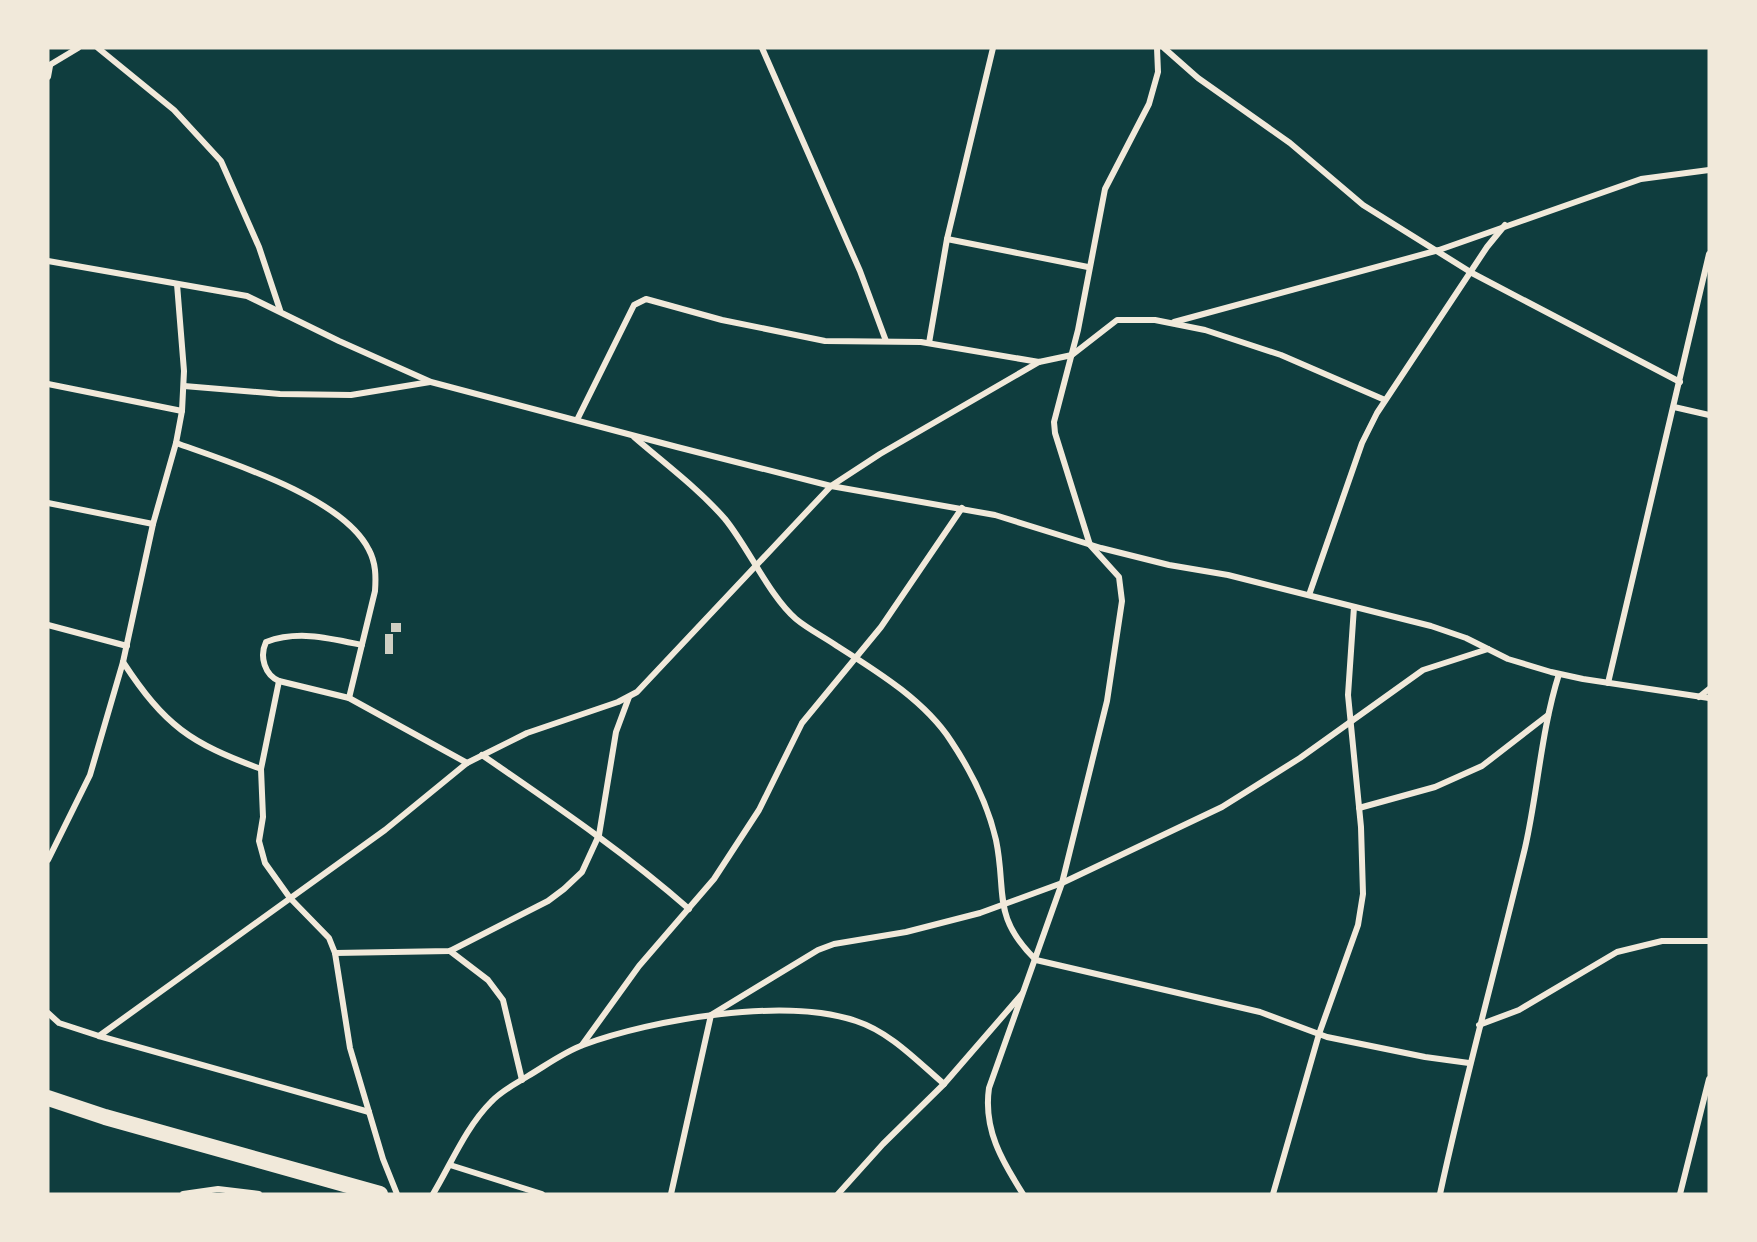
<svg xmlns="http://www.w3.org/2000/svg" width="1757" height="1242" viewBox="0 0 1757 1242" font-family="'IBM Plex Sans',sans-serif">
  <rect width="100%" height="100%" fill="#0f3d3e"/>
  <g fill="#cfcfc3">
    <rect x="391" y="623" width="10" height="9"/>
    <rect x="385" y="634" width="8" height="20"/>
  </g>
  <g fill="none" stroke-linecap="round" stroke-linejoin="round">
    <g stroke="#f1e9da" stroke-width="6">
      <polyline points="98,48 174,110 221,161 259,247 280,310"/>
      <polyline points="762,48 860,271 886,341"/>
      <polyline points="1164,48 1198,78 1290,143 1363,205 1472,273 1680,382"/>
      <polyline points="48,66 78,48"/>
      <polyline points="48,77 50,66"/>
      <polyline points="947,239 1088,267"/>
      <polyline points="48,261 247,296 339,341 431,382 677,447 831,486 995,515 1101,548 1169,565 1228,575 1431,626 1466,638 1508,659 1551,672 1583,679 1709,698"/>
      <polyline points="1174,322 1439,250 1641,179 1709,170"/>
      <polyline points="929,343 947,239 993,48"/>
      <polyline points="48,384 182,411"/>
      <polyline points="184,386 280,394 351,395 430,382"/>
      <polyline points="1674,407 1709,415"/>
      <polyline points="577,420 634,305 646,299 722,320 825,341 921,342 1039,362 1072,355 1117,320 1155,320 1205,330 1281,355 1385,400"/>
      <path d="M634,437c30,26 65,52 91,82 23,28 45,78 71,100 12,10 28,18 41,27 41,26 88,55 114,95 20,30 37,64 45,99 11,53 -5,76 40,120l224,52 67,25 98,20 44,6"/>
      <path d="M176,443c53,19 167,54 193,107 7,13 7,27 6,41l-26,107"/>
      <polyline points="48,503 153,524"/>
      <polyline points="1309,595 1362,443 1377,413 1487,247 1505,225"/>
      <polyline points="48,625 127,646"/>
      <path d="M362,645c-33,-7 -64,-15 -96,-3 -7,15 -1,33 13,39l70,17 118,65"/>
      <path d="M123,662c42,64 67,81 138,107"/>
      <polyline points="279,681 261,769 263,817 259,841 265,863 290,898 329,938 335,953 350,1048 383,1159 397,1194"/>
      <polyline points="1608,683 1709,254"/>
      <polyline points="1699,697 1709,689"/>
      <path d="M482,755c71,49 141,96 207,154"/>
      <polyline points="1359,808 1435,787 1482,766 1548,715"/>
      <polyline points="48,860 90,775 123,662 153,524 176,443 182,411 184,371 177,284"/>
      <polyline points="450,951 488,980 503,1000 522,1080"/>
      <polyline points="335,953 450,951 548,901 564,889 582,872 599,835 616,732 629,697"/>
      <polyline points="48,1013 59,1023 99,1036 369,1112"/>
      <polyline points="1479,1025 1519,1010 1617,952 1662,941 1709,941"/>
      <polyline points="99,1036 385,830 467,763 527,733 618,702 637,692 831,486 880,454 1039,362"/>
      <polyline points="582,1045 639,966 714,879 759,810 802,723 881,627 962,508"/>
      <polyline points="450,1165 542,1194"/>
      <polyline points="183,1194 218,1189 259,1194"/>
      <path d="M433,1194c18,-30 33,-67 58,-92 10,-11 24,-18 37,-26 17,-10 36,-24 55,-31 70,-26 202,-48 273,-24 34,11 61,40 88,63"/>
      <polyline points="671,1194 711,1015 818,950 834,944 906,932 980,913 1062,883 1222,807 1300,758 1423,670 1488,649"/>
      <polyline points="838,1194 883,1144 944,1084 1022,994"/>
      <path d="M1023,1194c-21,-33 -40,-65 -34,-106l73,-205 45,-182 15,-100 -3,-24 -29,-32 -35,-112 -1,-11 24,-92 27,-141 44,-85 9,-32 -1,-24"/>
      <polyline points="1273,1194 1319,1034 1358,925 1363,894 1361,827 1348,695 1354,607"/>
      <path d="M1440,1194c25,-116 57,-230 85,-346 13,-57 16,-117 34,-174"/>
      <polyline points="1680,1194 1709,1079"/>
    </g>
    <polyline stroke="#f1e9da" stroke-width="16" points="48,1098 105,1117 380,1194"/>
  </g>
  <rect width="1757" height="1242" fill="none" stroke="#f1e9da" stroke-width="99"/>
</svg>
